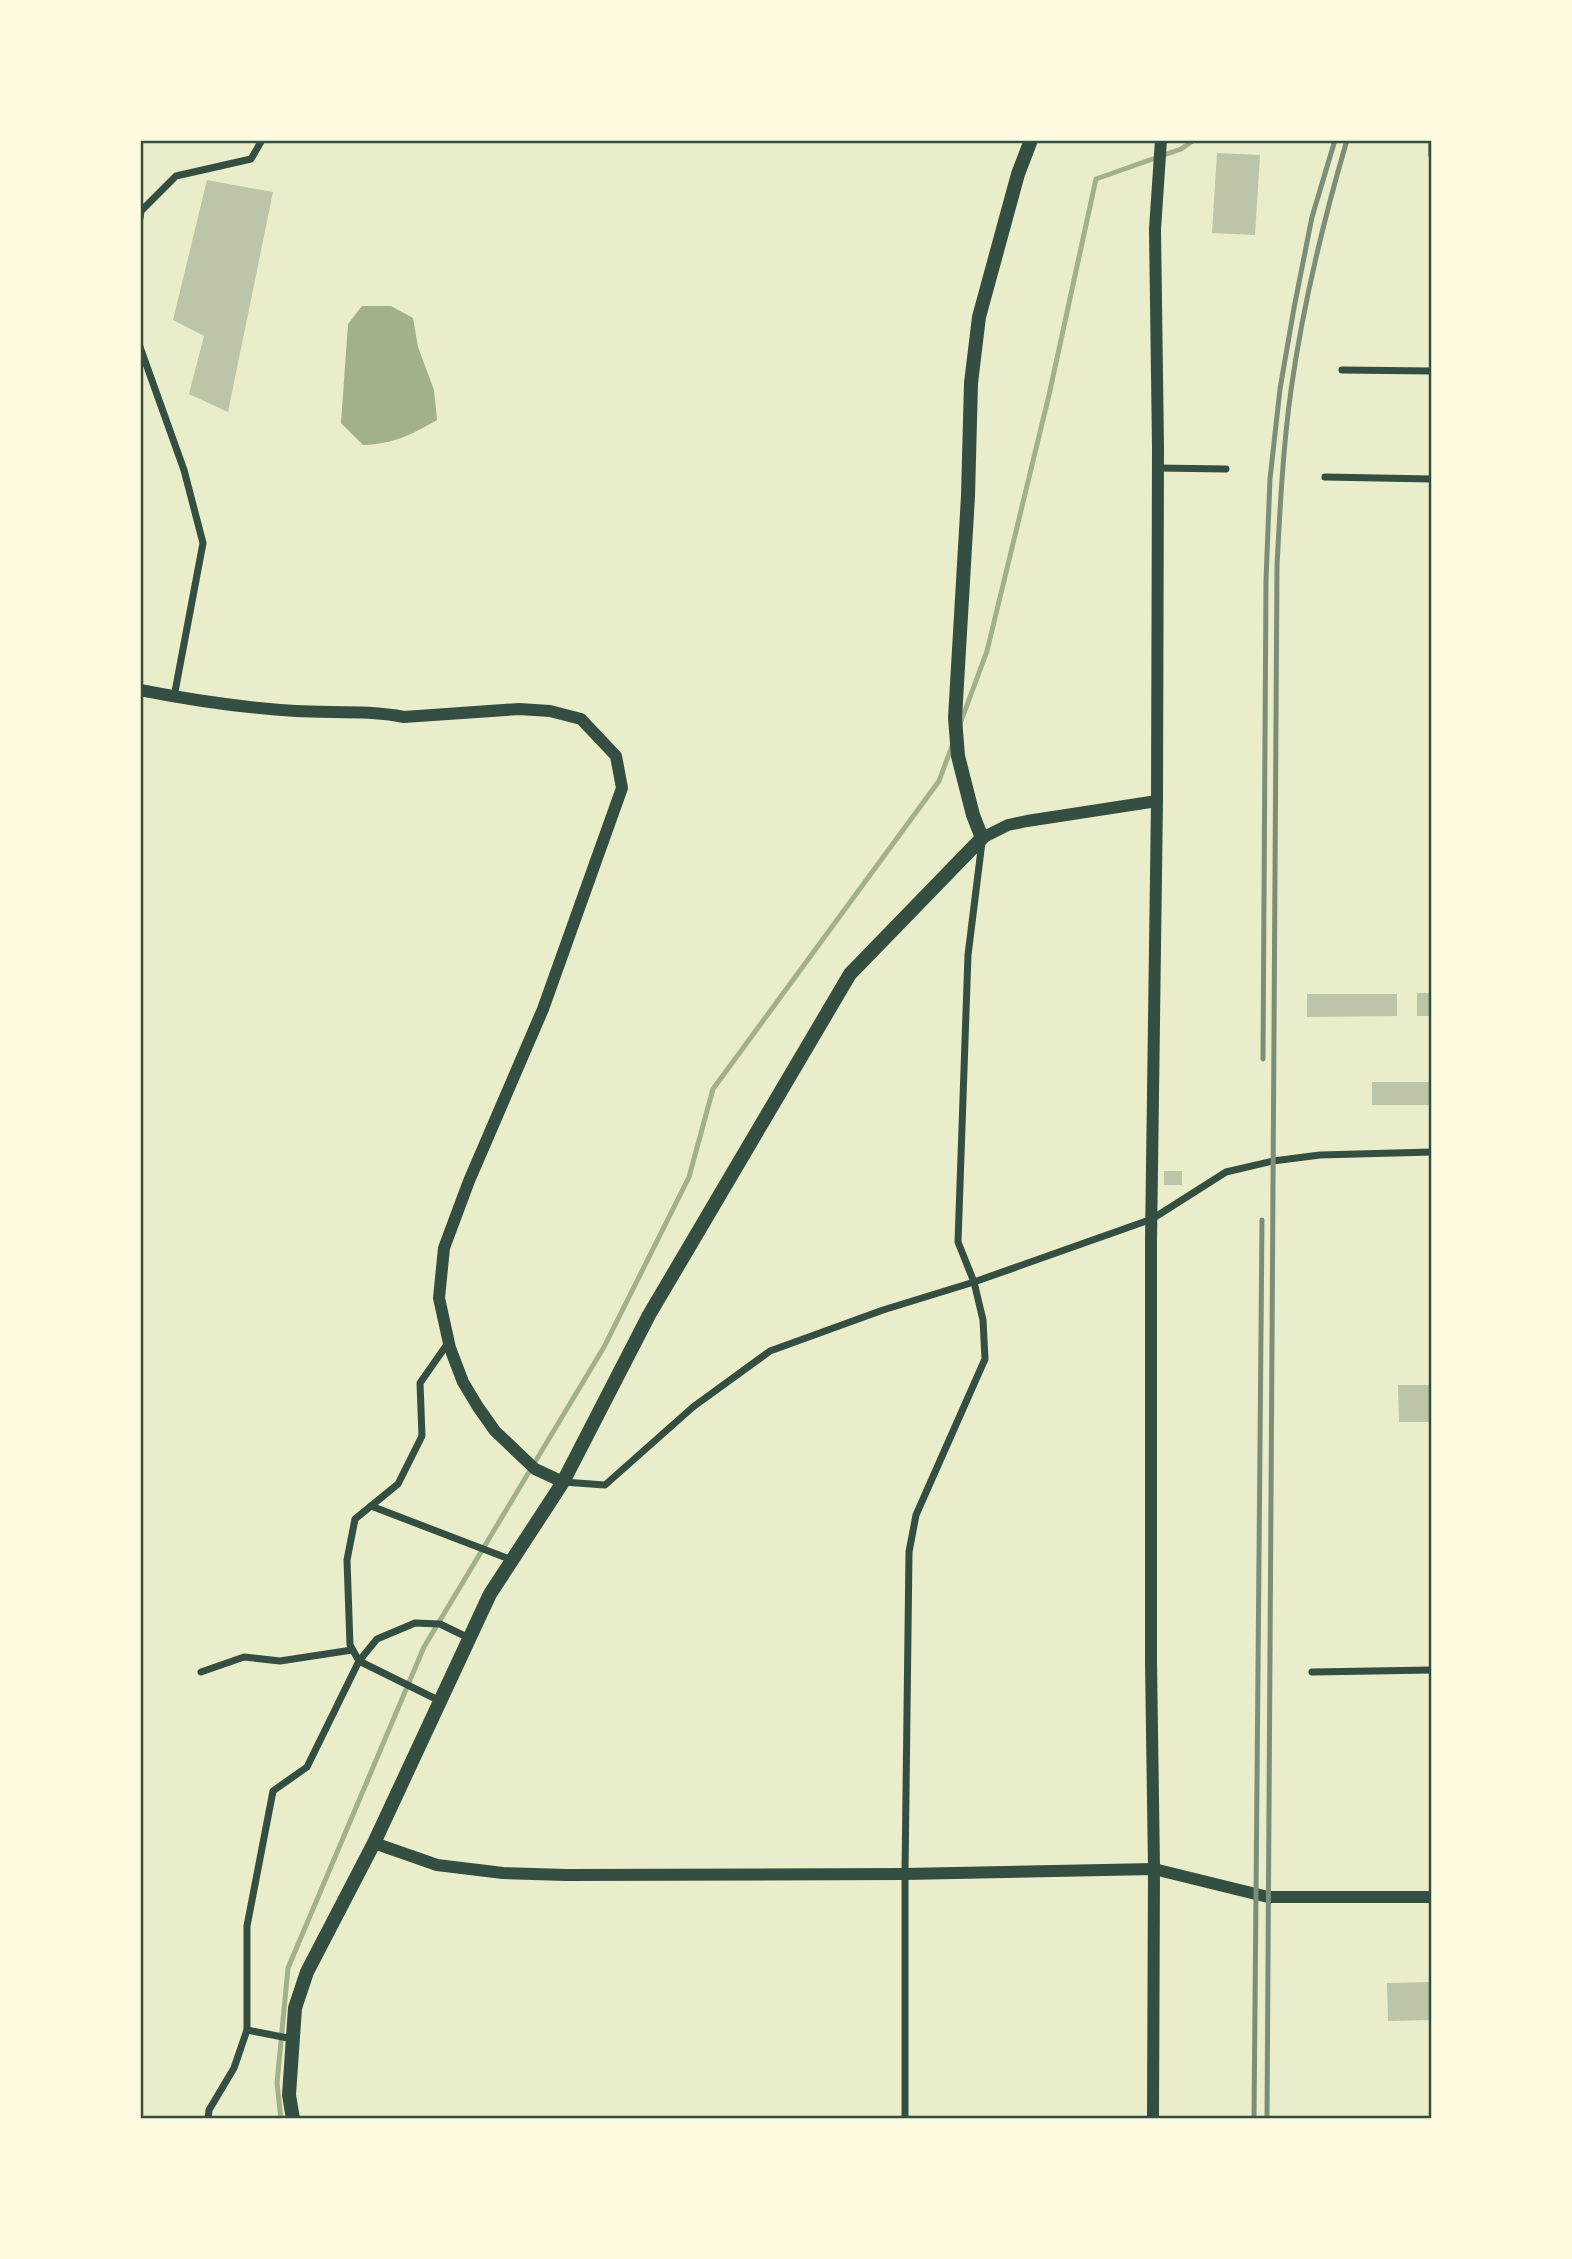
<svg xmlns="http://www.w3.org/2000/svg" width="1572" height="2259" viewBox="0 0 1572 2259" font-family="Bitter,serif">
  <rect width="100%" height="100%" fill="#e9edc9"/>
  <path fill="#a3b18a" d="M362,306h29l22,12 5,29 16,43 3,30c-26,15 -43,24 -74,25l-22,-22 7,-99z"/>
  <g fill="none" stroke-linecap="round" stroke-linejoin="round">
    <g stroke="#a3b18a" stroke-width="5">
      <polyline points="960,724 987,651 1049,395 1096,179 1181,149 1194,140"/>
      <polyline points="281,2119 277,2083 288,1968 424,1647 604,1347 689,1177 713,1089 939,781 952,746"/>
    </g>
  </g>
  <g fill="#bcc5a7">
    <polygon points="1217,153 1260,155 1255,235 1212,233"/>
    <polygon points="207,180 273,192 228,412 189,394 204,336 173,320"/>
    <rect x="1417" y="993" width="15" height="23"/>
    <polygon points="1307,994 1397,994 1397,1016 1307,1017"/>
    <rect x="1372" y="1082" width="60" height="23"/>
    <rect x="1164" y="1171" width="18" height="14"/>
    <polygon points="1398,1385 1432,1385 1432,1422 1399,1422"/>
    <polygon points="1432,1982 1432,2020 1388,2021 1387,1983"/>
  </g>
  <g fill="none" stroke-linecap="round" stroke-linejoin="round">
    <g stroke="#344e41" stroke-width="7">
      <polyline points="1432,140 1432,155"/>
      <polyline points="140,218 141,211 176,176 251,159 262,140"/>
      <polyline points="140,347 184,470 203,543 174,697"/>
      <polyline points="1342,370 1432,371"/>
      <polyline points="1158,468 1226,469"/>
      <polyline points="1325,477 1432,479"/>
      <polyline points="448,1343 420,1383 422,1436 398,1484 371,1506 512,1560"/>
      <polyline points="563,1482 605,1485 693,1407 770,1351 883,1310 974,1282 1152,1219 1226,1172 1273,1161 1320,1155 1432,1152"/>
      <polyline points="371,1506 355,1519 347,1560 350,1645 359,1661 440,1701"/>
      <polyline points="201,1672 244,1657 280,1661 352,1650"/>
      <polyline points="1312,1672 1432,1670"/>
      <polyline points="247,2030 293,2039"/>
      <polyline points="208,2119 209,2110 234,2068 247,2030 247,1926 273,1791 307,1767 359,1661 377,1639 415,1623 440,1624 469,1638"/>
      <polyline points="905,2119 905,1874 909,1552 916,1515 985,1359 983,1320 974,1282 958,1242 968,955 982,842"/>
    </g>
    <g stroke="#344e41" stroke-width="12">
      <path d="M140,690c51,10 104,18 156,21 36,2 73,-1 108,6l115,-8 31,2 31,8 35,37 6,32 -79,221 -74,172 -25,67 -5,50 11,50 13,34 15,25 17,24 40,38 28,13"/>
      <polyline points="982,838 1008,825 1027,821 1157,801"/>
      <polyline points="374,1843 437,1865 503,1873 566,1875 905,1874 1154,1869 1268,1897 1432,1897"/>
      <polyline points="1153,2119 1154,1869 1151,1661 1151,1241 1157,801 1158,448 1155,229 1161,140"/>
    </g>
    <polyline stroke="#344e41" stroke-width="14" points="293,2119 289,2095 295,2008 307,1972 374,1843 490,1594 563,1482 649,1315 850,974 982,838 973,815 958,756 955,718 968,496 971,383 979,317 1018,174 1031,140"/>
    <g stroke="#7c8e77" stroke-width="5">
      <polyline points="1263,1059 1266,580 1270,479 1280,389 1294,308 1312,217 1335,140"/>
      <polyline points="1254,2119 1262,1220"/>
      <path d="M1267,2119l10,-1553c3,-59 6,-118 14,-176 12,-85 32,-168 56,-250"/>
    </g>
  </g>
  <rect width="1572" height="2259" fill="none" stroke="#fefae0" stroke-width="284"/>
  <rect x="142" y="142" width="1288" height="1975" fill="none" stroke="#344e41" stroke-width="2.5"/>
</svg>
